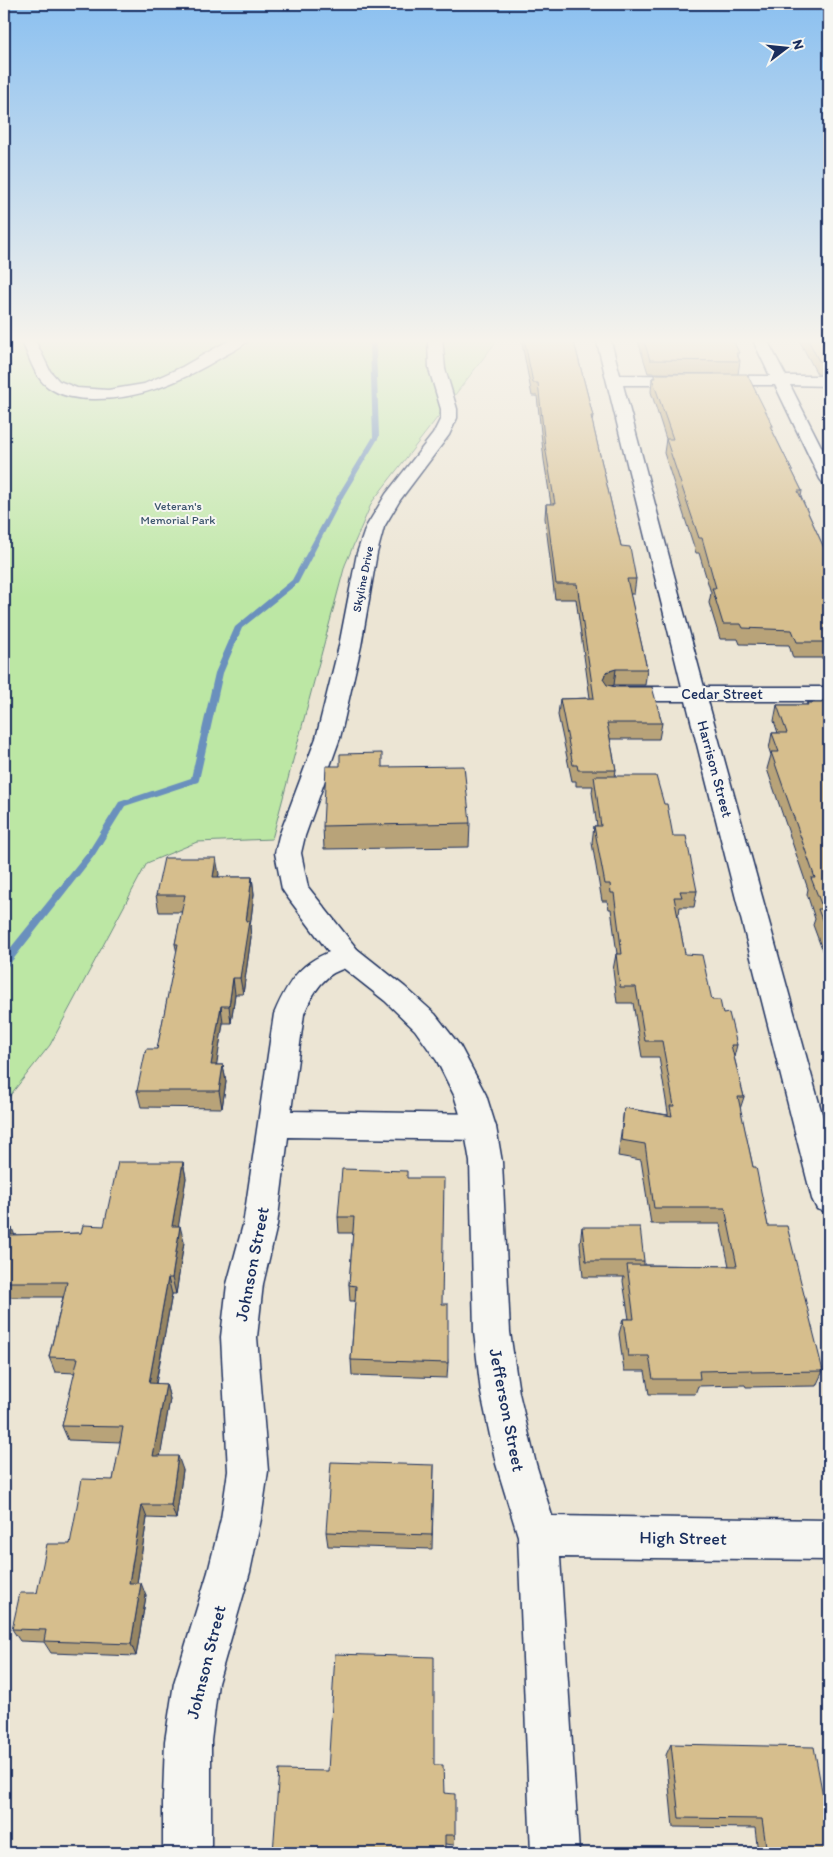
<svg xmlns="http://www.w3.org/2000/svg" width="833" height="1857" viewBox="0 0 833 1857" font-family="Itim,sans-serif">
  <rect width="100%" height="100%" fill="#ece5d4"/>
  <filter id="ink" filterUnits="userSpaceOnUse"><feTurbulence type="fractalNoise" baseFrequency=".02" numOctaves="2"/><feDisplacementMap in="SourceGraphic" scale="10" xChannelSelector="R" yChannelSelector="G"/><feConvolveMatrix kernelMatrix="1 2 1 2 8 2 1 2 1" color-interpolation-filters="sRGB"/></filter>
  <g filter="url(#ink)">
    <polygon fill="#bce7a4" stroke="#6c8b81" points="4,338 499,338 372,502 345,565 272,839 197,842 147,863 50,1045 4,1103"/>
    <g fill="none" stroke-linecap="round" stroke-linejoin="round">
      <polygon fill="#6a90bd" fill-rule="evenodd" points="368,338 374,338 376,346 379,437 344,495 298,583 242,628 223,673 199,780 198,782 125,806 94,856 8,966 4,967 4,956 88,852 119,802 191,778 215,673 235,627 292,580 338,495 373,437 370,346"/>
      <defs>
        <g id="minor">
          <polygon points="596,338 610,338 620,375 770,376 752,338 766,338 786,376 829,376 829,386 790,385 829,462 829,484 823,483 820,479 775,385 623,385 704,687 829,687 829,701 708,701 829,1139 829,1213 817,1209 812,1199 686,701 616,701 608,699 605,694 608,689 616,687 682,687"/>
          <path d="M347,946l10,3 4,7c-8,13 -23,12 -33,21 -11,9 -19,24 -24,37l-13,97 189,3 11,4 5,9 -5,9 -11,4 -192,-3 -11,88 -14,59 -6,53 11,134 -7,48 -11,53 -32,111 -7,58v112h-48v-56l2,-56 9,-58 34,-111 13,-53 7,-48 -7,-134 6,-53 16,-59 31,-211c17,-40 31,-56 73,-68z"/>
        </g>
        <g id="tertiary">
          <path d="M20,338h14l16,33 9,10 18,7 31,2 36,-6 38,-17 51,-29h17c-6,8 -19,14 -28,19 -40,24 -82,43 -130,42 -14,0 -32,-3 -44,-12 -15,-11 -19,-33 -28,-49z"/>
          <polygon points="428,338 442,338 445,369 457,409 457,418 449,435 400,500 384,527 377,553 361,646 340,738 305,836 301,853 308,887 357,949 405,987 435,1014 460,1046 486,1095 496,1127 502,1162 510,1332 519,1393 536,1464 552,1516 829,1520 829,1560 560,1557 579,1853 531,1853 518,1536 496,1464 481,1393 474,1332 470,1162 464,1127 454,1095 437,1061 415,1030 385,1001 337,963 286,895 282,889 275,853 279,836 316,738 339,646 357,553 366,527 386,494 433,434 441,418 441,409 429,369"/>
        </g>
      </defs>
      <use href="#minor" stroke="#1b2f5e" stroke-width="3"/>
      <use href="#tertiary" stroke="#1b2f5e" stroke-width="3"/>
      <use href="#minor" fill="#f6f6f2" fill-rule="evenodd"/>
      <use href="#tertiary" fill="#f6f6f2" fill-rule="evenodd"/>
    </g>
    <g fill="#b8a379" stroke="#1b2f5e">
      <polygon points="521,338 573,338 593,416 592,421 621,546 636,579 634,594 630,594 647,669 645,685 614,685 611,686 662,723 659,739 610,739 616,770 615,776 673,836 697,891 694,907 680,907 679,914 677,914 685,954 712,1000 723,1014 737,1045 734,1057 744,1097 740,1109 753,1167 768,1226 823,1371 816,1386 746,1387 745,1385 698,1386 695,1394 649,1394 645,1371 624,1371 619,1334 623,1319 629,1319 623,1281 624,1277 583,1277 580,1243 582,1227 644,1261 644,1265 729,1266 720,1224 651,1224 641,1160 618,1156 622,1125 624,1108 668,1115 668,1113 659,1057 642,1057 633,1003 617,1003 613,970 616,954 617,954 611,909 609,909 607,901 602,901 592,843 594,826 597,826 592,792 593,786 576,786 576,781 572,781 558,715 560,699 590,698 576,599 555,599 545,518 546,504 551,504 544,460 537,396 532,396"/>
      <polygon points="637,338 732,338 739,353 738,357 740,361 738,374 773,426 772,430 802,491 801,497 824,548 829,548 829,656 825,656 825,658 793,658 789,645 740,644 738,639 720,639 709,603 711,593 699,553 696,553 664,453 666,439 651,392 652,378 654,378 654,374 715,374 648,373"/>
      <polygon points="798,338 829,338 829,400 824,390 824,388 827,375 817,374"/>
      <polygon points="822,701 829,701 829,952 823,952 813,925 815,919 807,894 808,889 767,769 771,755 769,749 772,733 778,733 774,721 777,705 806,705 807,703 821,703"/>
      <polygon points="382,767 470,823 469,847 324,849 323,826"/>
      <polygon points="219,874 218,877 252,877 254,894 250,927 251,937 243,994 235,994 231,1023 223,1023 216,1065 223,1065 226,1082 222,1108 141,1107 137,1091 157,1049 177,953 175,944 182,912 159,912 156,895"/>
      <polygon points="183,1162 186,1178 178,1226 184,1242 176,1294 172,1294 156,1384 166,1384 170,1399 160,1456 183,1470 176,1519 147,1518 137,1583 146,1596 136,1656 51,1653 44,1642 20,1641 12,1629 113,1480 121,1442 68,1440 62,1426 75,1373 55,1372 49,1357 63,1297 4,1297 4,1229 15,1235 81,1233 104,1226"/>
      <polygon points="407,1178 442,1304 448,1363 447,1378 352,1375 351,1360 355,1301 350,1301 349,1285 353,1233 339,1233 338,1217"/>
      <polygon points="434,1465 432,1549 328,1546 326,1532"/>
      <polygon points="671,1744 829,1853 758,1853 755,1828 673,1827 666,1755"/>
      <polygon points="434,1765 444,1793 455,1835 454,1845 445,1844 328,1771"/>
    </g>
    <g fill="#968563" stroke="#1b2f5e">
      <polygon points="616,669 614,685 604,688 603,679 606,672"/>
      <polygon points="216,858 219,874 215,893 213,877"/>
      <polygon points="252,877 254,894 250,927 251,937 243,994 240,978 246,921"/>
      <polygon points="233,978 235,994 231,1023 229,1006"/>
      <polygon points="221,1006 223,1023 214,1082 211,1065"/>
      <polygon points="223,1065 226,1082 222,1108 219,1091"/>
      <polygon points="183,1162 186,1178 176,1242 172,1226"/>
      <polygon points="180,1226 184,1242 176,1294 172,1278"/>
      <polygon points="12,1228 18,1244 11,1235"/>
      <polygon points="168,1278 172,1294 153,1398 149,1383"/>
      <polygon points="166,1384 170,1399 158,1470 153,1456"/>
      <polygon points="178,1456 183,1470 176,1519 171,1505"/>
      <polygon points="142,1505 147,1518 135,1596 129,1583"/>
      <polygon points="141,1583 146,1596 136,1656 131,1644"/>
    </g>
    <g fill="#d6be8d" stroke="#1b2f5e">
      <polygon points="524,338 573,338 593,416 591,416 621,546 630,547 636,579 627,579 647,669 616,669 606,672 603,679 607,685 616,687 652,687 662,723 607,723 616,770 578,770 577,765 573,765 560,699 594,698 577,584 556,584 546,504 555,504 545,446 538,383 533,383"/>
      <polygon points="643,338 732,338 739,353 736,353 740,361 650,360"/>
      <polygon points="807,338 829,338 829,362 819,361"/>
      <polygon points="654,374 747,374 773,426 770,426 802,491 798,491 824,548 829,548 829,640 828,640 829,642 797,642 792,630 743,628 741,624 723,624 712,588 716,588 702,538 699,538 666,439 673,439 652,378 656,378"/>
      <polygon points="829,374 829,381 827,377 827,375"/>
      <polygon points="822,701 829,701 829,936 828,936 818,909 823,909 811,878 815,878 771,752 779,752 772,733 787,733 777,705 808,705 807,703 822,703"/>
      <polygon points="382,753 382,767 464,766 470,823 323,826 326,766 340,766 340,754"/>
      <polygon points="594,776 656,776 664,804 667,804 673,836 686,836 697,891 680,891 682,897 674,897 685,954 702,955 712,1000 720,1000 723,1014 729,1013 737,1045 731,1045 744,1097 738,1097 753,1167 756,1167 768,1226 787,1226 823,1371 751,1372 751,1370 699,1371 700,1379 653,1379 649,1356 628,1356 623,1319 634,1319 627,1265 737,1266 725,1208 654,1208 645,1144 621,1140 624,1108 672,1116 670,1106 674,1106 662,1041 645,1041 636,987 620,987 616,954 622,954 614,893 611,893 610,884 605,884 594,826 601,826"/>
      <polygon points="164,858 216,858 213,877 252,877 246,921 249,921 240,978 233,978 229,1006 221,1006 211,1065 223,1065 219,1091 137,1091 146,1049 157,1049 178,944 175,944 185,895 156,895"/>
      <polygon points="118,1162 183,1162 172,1226 180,1226 172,1278 168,1278 149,1383 166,1384 153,1456 178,1456 171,1505 142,1505 129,1583 141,1583 131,1644 44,1641 46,1630 12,1629 20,1593 37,1593 47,1544 70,1544 82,1479 113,1480 123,1427 62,1426 78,1358 49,1357 67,1282 4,1282 4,1229 12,1228 11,1235 81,1233 83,1225 104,1226"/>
      <polygon points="342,1169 407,1171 407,1178 444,1178 442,1304 448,1304 448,1363 351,1360 356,1286 349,1285 354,1217 338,1217"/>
      <polygon points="582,1227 640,1227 644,1261 586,1261"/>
      <polygon points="331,1462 434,1465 432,1535 326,1532"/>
      <polygon points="335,1654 434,1657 434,1765 443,1765 444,1793 455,1794 455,1835 445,1835 445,1853 273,1853 279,1770 328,1771"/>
      <polygon points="671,1744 814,1747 825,1807 829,1807 829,1853 767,1853 762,1819 679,1818"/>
    </g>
  </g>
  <linearGradient id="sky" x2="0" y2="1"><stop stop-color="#8bc0f0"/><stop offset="0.57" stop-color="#f6f3ec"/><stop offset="1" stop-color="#f6f3ec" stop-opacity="0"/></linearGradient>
  <rect width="833" height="598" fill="url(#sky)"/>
  <g text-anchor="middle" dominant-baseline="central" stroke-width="4" stroke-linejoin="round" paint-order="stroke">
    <g font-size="12" fill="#3b546c" stroke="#f6f6f2">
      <text x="178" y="506">Veteran's<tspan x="178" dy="14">Memorial Park</tspan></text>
    </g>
    <g font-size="12" fill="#1b2f5e" stroke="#f6f6f2">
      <text transform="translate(363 579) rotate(-79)">Skyline Drive</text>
    </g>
    <g font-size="15" fill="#1b2f5e" stroke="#f6f6f2">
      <text x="722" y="694">Cedar Street</text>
      <text transform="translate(715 769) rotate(75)">Harrison Street</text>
    </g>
    <g font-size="18" fill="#1b2f5e" stroke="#f6f6f2">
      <text transform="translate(252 1264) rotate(-79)">Johnson Street</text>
      <text transform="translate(507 1410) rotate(79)">Jefferson Street</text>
      <text transform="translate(683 1538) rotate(1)">High Street</text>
      <text transform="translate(206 1662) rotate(-76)">Johnson Street</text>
    </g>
  </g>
  <rect width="833" height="1857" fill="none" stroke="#f6f6f2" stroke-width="20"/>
  <rect x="10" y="10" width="813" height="1837" fill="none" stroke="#1b2f5e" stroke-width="2" filter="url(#ink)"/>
  <g transform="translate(786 48) rotate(74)" stroke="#f6f6f2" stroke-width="4" paint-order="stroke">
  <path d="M0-4L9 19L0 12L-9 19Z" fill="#1b2f5e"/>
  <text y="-8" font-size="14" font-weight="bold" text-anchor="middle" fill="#1b2f5e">N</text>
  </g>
</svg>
